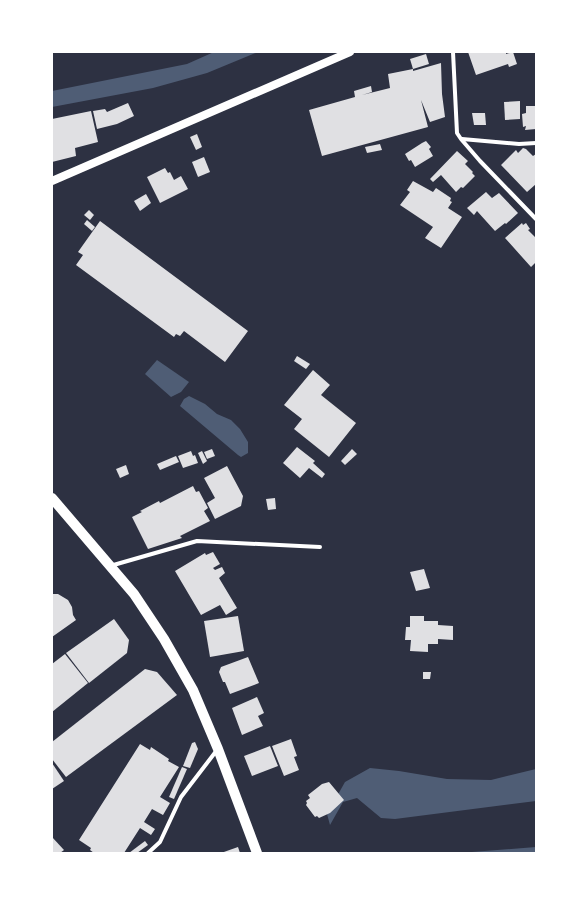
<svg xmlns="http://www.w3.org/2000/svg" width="588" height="905" viewBox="0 0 588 905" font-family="'IBM Plex Sans',sans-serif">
  <rect width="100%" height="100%" fill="#2d3142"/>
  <g fill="#4f5d75">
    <polygon points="214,52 258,52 207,73 153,88 52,107 52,91 187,64"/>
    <polygon points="157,360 189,382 181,392 171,397 145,374"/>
    <polygon points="189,396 205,404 217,414 231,420 240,429 248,442 248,453 241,457 238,455 180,406 184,399"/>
    <polygon points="370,768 399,771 447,779 491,780 536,769 536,801 395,819 381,818 357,798 343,802 330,825 327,814 345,782"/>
    <polygon points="536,847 536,853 459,853"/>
  </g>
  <g fill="#e0e0e3">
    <polygon points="468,52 506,52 506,54 513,52 517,64 509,67 508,64 476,75"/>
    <polygon points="426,54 429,64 413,69 410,59"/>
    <polygon points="441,63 442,94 445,117 430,122 421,100 428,127 322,156 309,110 355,97 354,91 371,86 372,92 362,95 390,88 388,74 413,69 413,71"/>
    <polygon points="520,101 520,119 505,120 504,102"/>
    <polygon points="128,103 134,116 117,124 97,129 93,111 105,109 107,112"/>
    <polygon points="526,106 536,106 536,129 525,130 526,126 523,127 522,114 526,113"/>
    <polygon points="91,111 98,142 75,148 76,156 52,162 52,119"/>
    <polygon points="472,113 485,113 486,125 474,125"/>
    <polygon points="197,134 202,147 196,150 190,137"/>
    <polygon points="426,141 431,147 429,149 433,156 415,167 411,160 409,161 405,154 422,143"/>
    <polygon points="380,144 382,150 367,153 365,147"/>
    <polygon points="523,148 526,149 533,156 536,154 536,184 527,192 501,165 516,150 518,153"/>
    <polygon points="457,151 468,161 465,164 473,172 472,173 475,176 463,188 461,187 456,192 441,175 433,182 430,179"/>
    <polygon points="204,157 210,172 198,177 192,162"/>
    <polygon points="165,168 168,173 170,172 174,180 181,176 188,189 160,203 147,177"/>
    <polygon points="413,181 433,192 436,188 451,198 450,201 452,202 448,208 462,217 441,248 425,238 433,227 400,205 410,192 407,190"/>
    <polygon points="486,192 492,198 499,193 518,213 506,224 505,223 495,231 477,211 474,215 467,208"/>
    <polygon points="146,194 151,203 140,211 134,201"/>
    <polygon points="89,210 94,215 90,220 84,215"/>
    <polygon points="87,220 95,227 92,231 84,224"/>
    <polygon points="100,221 248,331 225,362 184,331 180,336 176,334 174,337 76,265 83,255 78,252"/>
    <polygon points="522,223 523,225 526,223 530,229 528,230 535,237 536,236 536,262 531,267 505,238"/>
    <polygon points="297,356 310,364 306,369 294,361"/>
    <polygon points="313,370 330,385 321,395 356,423 329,457 294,429 302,419 284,405"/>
    <polygon points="297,447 315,461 313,463 325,474 322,478 309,468 300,478 283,463"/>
    <polygon points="212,449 215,456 207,459 204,452"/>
    <polygon points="352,449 357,454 345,465 341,461"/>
    <polygon points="191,451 193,456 195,455 198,463 183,468 178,456"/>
    <polygon points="202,451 207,461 203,464 198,453"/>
    <polygon points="176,456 179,462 160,470 157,464"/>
    <polygon points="126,465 129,474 120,478 116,469"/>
    <polygon points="227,466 243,496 241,506 215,519 207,503 215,498 204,478"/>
    <polygon points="193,486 196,492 199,491 208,508 204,511 210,521 180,536 182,538 148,549 132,517 142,512 140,511 159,501 160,503"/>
    <polygon points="275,498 276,509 268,510 266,499"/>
    <polygon points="213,552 220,564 213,568 215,570 222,567 225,573 219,578 237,608 226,615 220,605 201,615 175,571 205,553 206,555"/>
    <polygon points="424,569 430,588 416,591 410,572"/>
    <polygon points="52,594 58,594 68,600 72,607 73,615 76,620 52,637"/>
    <polygon points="238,616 244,651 210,657 204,621"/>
    <polygon points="410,616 424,616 424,621 438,621 438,625 453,626 453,640 438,639 438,644 428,644 428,652 410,651 411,640 405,640 406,627 410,627"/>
    <polygon points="114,619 129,640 127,653 89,683 66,653"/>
    <polygon points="65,654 88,683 52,712 52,664"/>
    <polygon points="248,657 259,683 230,694 225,682 223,682 219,672 221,667"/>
    <polygon points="145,669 157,672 177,695 66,777 52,759 52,742"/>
    <polygon points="423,672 431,672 430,679 423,679"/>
    <polygon points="257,697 264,713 258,716 263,726 242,735 232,708"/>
    <polygon points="291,739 297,756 294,757 299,770 284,776 272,746"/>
    <polygon points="195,742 198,749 190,768 183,766 192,743"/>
    <polygon points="140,744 150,750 151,747 169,759 168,761 179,767 160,797 170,803 163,815 152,809 144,822 155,829 151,835 140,828 124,853 94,853 90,850 91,848 79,840"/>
    <polygon points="270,746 278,766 252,776 244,756"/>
    <polygon points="52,763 64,781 52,789"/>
    <polygon points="182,767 187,769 174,799 169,797"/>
    <polygon points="329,782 344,800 330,813 319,818 317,816 315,817 306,805 307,803 306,801 310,798 308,795 322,784"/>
    <polygon points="52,837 64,850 60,853 52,853"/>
    <polygon points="145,841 148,845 137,853 129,853"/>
    <polygon points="238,847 240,853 221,853"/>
  </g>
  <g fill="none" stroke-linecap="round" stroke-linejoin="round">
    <g stroke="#fff" stroke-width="4">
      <polyline points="453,52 457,133 461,139 480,161 536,219"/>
      <polyline points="462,139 519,144 536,143"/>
      <polyline points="110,566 197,541 320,547"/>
      <polyline points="148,853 160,842 181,797 217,750"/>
    </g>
    <polyline stroke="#fff" stroke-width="8" points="52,181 350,52"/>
    <polyline stroke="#fff" stroke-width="10" points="52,498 134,594 164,639 193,690 218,749 257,853"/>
  </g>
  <rect width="588" height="905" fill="none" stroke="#ffffff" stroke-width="106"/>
</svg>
